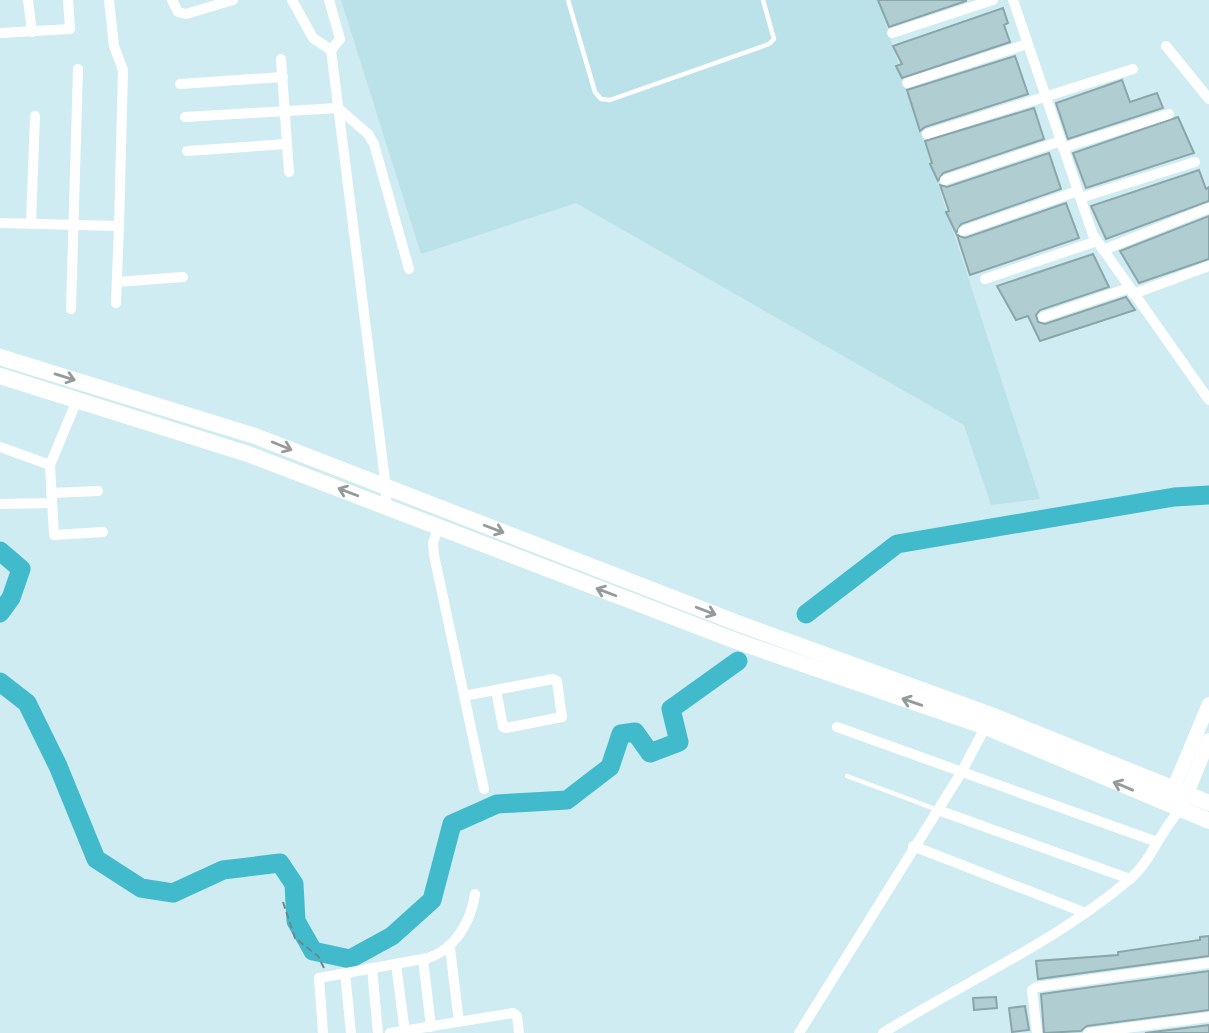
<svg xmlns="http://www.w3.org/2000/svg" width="1209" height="1033" viewBox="0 0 1209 1033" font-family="'IBM Plex Sans',sans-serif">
  <rect width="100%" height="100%" fill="#ceecf1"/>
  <polygon fill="#bbe2e8" points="341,0 878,0 1040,499 991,505 964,425 576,203 421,254"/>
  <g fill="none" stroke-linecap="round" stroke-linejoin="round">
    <g stroke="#41bbcc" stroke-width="19">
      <polyline points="0,551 21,569 11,598 0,613"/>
      <polyline points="806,614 897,544 1174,497 1209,495"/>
      <polyline points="0,682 27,703 58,766 96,859 141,888 173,893 223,870 280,863 294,884 296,921 313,951 350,959 392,936 432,900 452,824 497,804 567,800 610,767 621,734 635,732 650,753 679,742 671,709 738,661"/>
    </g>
  </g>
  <g fill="#b0cdd2" stroke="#8aa6ab" stroke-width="2">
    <polygon points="878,0 966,0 966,1 889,27"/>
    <polygon points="1003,8 1008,23 1004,25 1010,42 902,78 896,66 902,64 893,46"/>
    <polygon points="1015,56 1028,94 925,127 920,131 907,90"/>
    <polygon points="1122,80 1130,102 1157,93 1163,108 1068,139 1056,103"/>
    <polygon points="1034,108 1044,139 943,173 938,181 930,164 932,163 925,141"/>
    <polygon points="1178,117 1194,153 1086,188 1073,153"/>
    <polygon points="1049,153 1061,189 961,224 956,233 946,212 949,211 940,185 947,187"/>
    <polygon points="1199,170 1206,189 1209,187 1209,201 1106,239 1091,206"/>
    <polygon points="1066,203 1079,238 970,275 957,235 965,238"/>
    <polygon points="1209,216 1209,259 1139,283 1120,251"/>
    <polygon points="1093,254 1109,287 1040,310 1036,315 1038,322 1045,324 1126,297 1135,310 1040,341 1028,316 1016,320 997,286"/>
    <polygon points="1209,936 1209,956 1038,979 1036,961 1118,955 1118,952 1200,940 1200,937"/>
    <polygon points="1209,971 1209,1010 1087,1026 1081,1031 1044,1033 1041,994"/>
    <polygon points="996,997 997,1008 974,1010 973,998"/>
    <polygon points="1025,1006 1029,1030 1012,1032 1009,1008"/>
    <polygon points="1209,1025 1209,1033 1145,1033"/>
  </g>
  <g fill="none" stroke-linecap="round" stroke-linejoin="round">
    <polyline stroke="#718689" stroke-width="2" stroke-dasharray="7 3.5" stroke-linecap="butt" points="283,902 295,938 318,956 324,968"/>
    <g stroke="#fff" stroke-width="4.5">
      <polyline points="568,0 595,92 601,99 610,100 769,44 774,39 763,0"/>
      <polyline points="847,776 938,810"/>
    </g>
    <g stroke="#fff" stroke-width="10">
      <polyline points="28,0 32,32"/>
      <polyline points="172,0 178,12 186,14 233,0"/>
      <polyline points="292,0 313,38 331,50 386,488 386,507"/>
      <polyline points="329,0 340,39 331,50"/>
      <polyline points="1013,0 1093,235 1209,400"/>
      <polyline points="0,33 70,29 68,0"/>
      <polyline points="892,33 993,0"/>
      <polyline points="1166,46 1209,99"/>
      <polyline points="281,59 289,172"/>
      <polyline points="907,83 1027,44"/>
      <polyline points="180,84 283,77"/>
      <polyline points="185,117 338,108 368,134 374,144 409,269"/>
      <polyline points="927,134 1133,69"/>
      <polyline points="1063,148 1169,114"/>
      <polyline points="187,151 287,144"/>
      <polyline points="945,180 1061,141"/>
      <polyline points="1080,198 1195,162"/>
      <polyline points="0,223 119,226 123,70 114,46 109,0"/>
      <polyline points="31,224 35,116"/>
      <polyline points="963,231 1078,191"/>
      <polyline points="1103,250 1209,208"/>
      <polyline points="985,279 1097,241"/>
      <polyline points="117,282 183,277"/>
      <polyline points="1133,294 1209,266"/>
      <polyline points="116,303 119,226"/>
      <polyline points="71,309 78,69"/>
      <polyline points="1043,317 1129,288"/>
      <polyline points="77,400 50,465 54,535 103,532"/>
      <polyline points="0,447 50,465"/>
      <polyline points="51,493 98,491"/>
      <polyline points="0,504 51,503"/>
      <polyline points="438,528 433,543 434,555 484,789"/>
      <polyline points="464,696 553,679 557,681 562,717 506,728 503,727 496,690"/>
      <polyline points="837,727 1157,842"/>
      <polyline points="938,810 1130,879"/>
      <polyline points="913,846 1083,912"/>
      <polyline points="450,948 459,1022"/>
      <polyline points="423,959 431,1027"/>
      <polyline points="396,964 405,1033"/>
      <polyline points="372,968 378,1033"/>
      <polyline points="345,973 351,1033"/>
      <path d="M323,1033l-4,-55 109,-20c27,-9 43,-36 47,-64"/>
      <polyline points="390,1033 513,1013 517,1016 519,1033"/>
      <polyline points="799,1033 961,773 988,722"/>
      <path d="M883,1033c81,-51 173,-91 247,-154 22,-19 30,-48 50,-69"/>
      <polyline points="1037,1033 1032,990 1037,987 1209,963"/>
      <polyline points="1088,1033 1209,1017"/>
    </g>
    <g stroke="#fff" stroke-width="14">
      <polyline points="1170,797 1209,704"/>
      <polyline points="1180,810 1209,740"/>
    </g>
    <g stroke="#fff" stroke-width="16">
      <polyline points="0,357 255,436 740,624 991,715 1209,803"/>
      <polyline points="0,376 248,454 736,641 986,727 1209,821"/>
    </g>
  </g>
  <defs><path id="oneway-shaft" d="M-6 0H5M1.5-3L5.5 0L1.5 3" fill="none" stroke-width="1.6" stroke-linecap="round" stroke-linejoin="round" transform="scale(1.75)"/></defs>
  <g stroke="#959a9b">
    <use href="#oneway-shaft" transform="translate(65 377) rotate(17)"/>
    <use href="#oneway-shaft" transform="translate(282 446) rotate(22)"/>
    <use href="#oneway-shaft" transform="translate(348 492) rotate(-159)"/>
    <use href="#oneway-shaft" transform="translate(494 529) rotate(21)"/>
    <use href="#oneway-shaft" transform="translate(606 592) rotate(-159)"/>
    <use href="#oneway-shaft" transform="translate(706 611) rotate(21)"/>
    <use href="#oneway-shaft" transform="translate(912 702) rotate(-161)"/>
    <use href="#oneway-shaft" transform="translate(1123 786) rotate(-157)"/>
  </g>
</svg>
